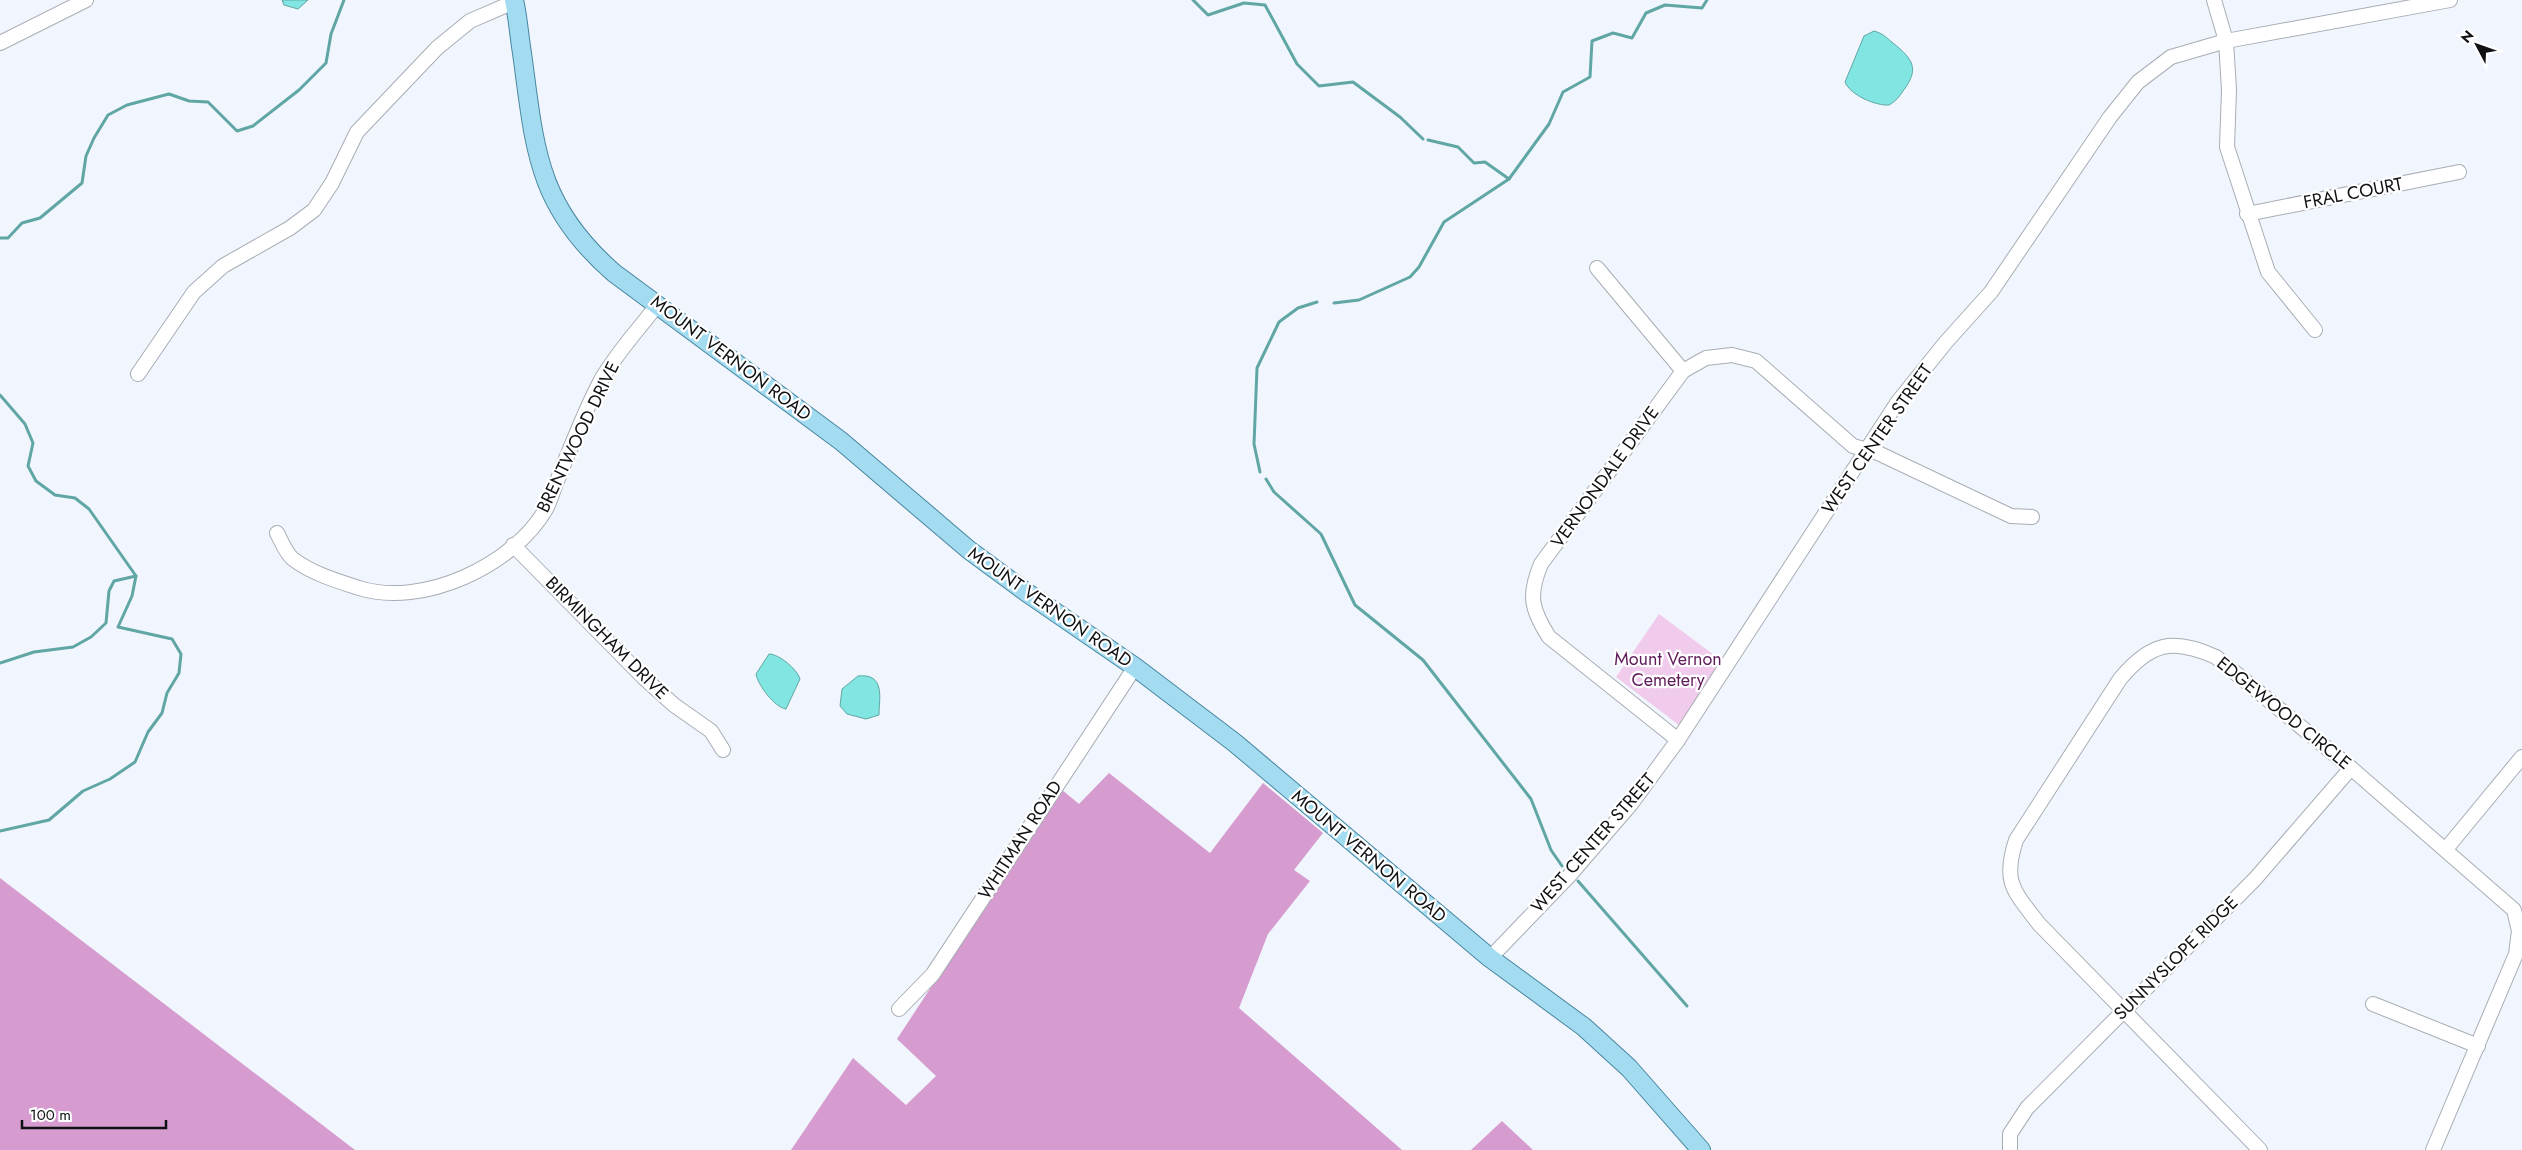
<svg xmlns="http://www.w3.org/2000/svg" width="2522" height="1150" viewBox="0 0 2522 1150" font-family="Jost,sans-serif">
  <rect width="100%" height="100%" fill="#f1f6fe"/>
  <polygon fill="#f1cbeb" points="1659,614 1722,661 1680,726 1616,677"/>
  <g fill="#d69ccf">
    <polygon points="1109,773 1210,853 1263,783 1323,833 1294,870 1310,881 1268,934 1239,1008 1402,1150 791,1150 853,1058 906,1105 936,1076 897,1039 1061,789 1079,804"/>
    <polygon points="0,878 355,1150 0,1150"/>
    <polygon points="1502,1121 1533,1150 1471,1150"/>
  </g>
  <g fill="#81e6e1" stroke="#5fa6a4">
    <polygon points="282,0 308,0 298,9 284,5"/>
    <path d="M1874,31c8,2 13,7 19,12 20,16 27,26 10,48 -4,6 -7,10 -14,14 -13,1 -39,-10 -44,-23l19,-46z"/>
    <path d="M769,654c10,0 28,15 31,25l-14,30c-12,-2 -28,-24 -30,-35z"/>
    <path d="M858,676c28,-3 21,23 21,39l-13,4 -19,-5 -7,-8 2,-17z"/>
  </g>
  <g fill="none" stroke-linecap="round" stroke-linejoin="round">
    <g stroke="#5fa6a4" stroke-width="3">
      <polyline points="1193,0 1208,15 1244,3 1265,5 1297,64 1319,86 1353,82 1400,117 1423,139"/>
      <polyline points="1428,140 1458,147 1474,163 1485,162 1509,179 1549,124 1563,92 1590,77 1592,41 1613,33 1632,38 1646,13 1665,5 1702,8 1707,0"/>
      <polyline points="0,238 8,238 22,223 40,218 82,183 86,156 94,138 108,115 127,105 169,94 189,101 208,102 237,131 253,126 299,90 326,63 331,34 344,0"/>
      <polyline points="1334,303 1359,300 1410,277 1419,267 1444,222 1509,179"/>
      <polyline points="0,395 25,424 33,443 28,466 36,481 55,495 75,498 89,509 136,576 114,581 109,591 106,623 91,637 73,647 34,652 0,663"/>
      <polyline points="1260,472 1254,444 1257,368 1279,322 1298,308 1317,302"/>
      <polyline points="1266,479 1274,492 1321,534 1355,605 1423,660 1531,799 1551,850 1562,866"/>
      <polyline points="0,831 49,820 83,791 110,779 135,762 148,732 162,713 167,693 179,673 181,654 172,639 118,627 132,596 136,576"/>
      <polyline points="1578,881 1687,1006"/>
    </g>
    <defs>
      <g id="minor">
        <polyline points="2214,0 2226,41 2229,90 2227,147 2268,272 2315,330"/>
        <polyline points="0,43 86,0"/>
        <polyline points="2247,214 2459,172"/>
        <polyline points="1597,268 1683,371"/>
        <polyline points="138,374 194,292 223,266 290,228 314,210 332,183 357,132 437,48 470,21 514,2"/>
        <path d="M277,533c5,9 8,19 16,26 18,14 44,22 66,29 63,20 154,-22 187,-79 5,-9 7,-19 11,-28 14,-34 27,-69 44,-101 16,-28 38,-51 57,-76"/>
        <polyline points="513,545 643,677 674,705 711,731 723,750"/>
        <path d="M1678,740l-129,-103c-18,-28 -21,-42 -8,-73l142,-193 23,-13 26,-3 24,6 97,85 25,7 133,63 21,1"/>
        <polyline points="2446,849 2522,757"/>
        <polyline points="1490,958 1569,876 1631,804 1678,740 1897,403 1946,342 1991,292 2110,117 2138,82 2171,57 2226,41 2450,0"/>
        <polyline points="2373,1004 2478,1046"/>
        <polyline points="899,1009 933,974 1135,667"/>
        <polyline points="2010,1150 2010,1134 2027,1108 2255,879 2351,768"/>
        <path d="M2260,1150l-221,-226c-25,-33 -37,-41 -23,-84l104,-161c30,-36 52,-42 96,-22l135,111 163,142 5,21 -3,23 -83,196"/>
      </g>
      <path id="major" d="M514,0c4,17 5,35 8,53 13,95 14,152 92,220l227,168 128,109 57,42 109,75 100,76 255,215 94,69 45,41 72,82"/>
    </defs>
    <use href="#minor" stroke="#a8adb4" stroke-width="16"/>
    <use href="#major" stroke="#48859e" stroke-width="20"/>
    <use href="#minor" stroke="#fff" stroke-width="14"/>
    <use href="#major" stroke="#a3dcf1" stroke-width="18"/>
  </g>
  <g text-anchor="middle" dominant-baseline="central" stroke-width="4.5" stroke-linejoin="round" paint-order="stroke">
    <g font-size="18" fill="#0f1114" stroke="#fff">
      <text transform="translate(2353 193) rotate(-11)">FRAL COURT</text>
      <text transform="translate(731 358) rotate(37)">MOUNT VERNON ROAD</text>
      <text transform="translate(578 437) rotate(-64)">BRENTWOOD DRIVE</text>
      <text transform="translate(1877 439) rotate(-55)">WEST CENTER STREET</text>
      <text transform="translate(1605 477) rotate(-54)">VERNONDALE DRIVE</text>
      <text transform="translate(1050 607) rotate(35)">MOUNT VERNON ROAD</text>
      <text transform="translate(607 638) rotate(45)">BIRMINGHAM DRIVE</text>
      <text transform="translate(2284 713) rotate(39)">EDGEWOOD CIRCLE</text>
      <text transform="translate(1020 840) rotate(-57)">WHITMAN ROAD</text>
      <text transform="translate(1593 843) rotate(-49)">WEST CENTER STREET</text>
      <text transform="translate(1369 856) rotate(40)">MOUNT VERNON ROAD</text>
      <text transform="translate(2176 958) rotate(-45)">SUNNYSLOPE RIDGE</text>
    </g>
    <g font-size="18" fill="#601c5b" stroke="#fff">
      <text x="1668" y="659">Mount Vernon<tspan x="1668" dy="21">Cemetery</tspan></text>
    </g>
  </g>
  <g transform="translate(2477 45) rotate(311)" stroke="#ffffff" stroke-width="4" paint-order="stroke">
  <path d="M0-4L9 19L0 12L-9 19Z" fill="#0f1114"/>
  <text y="-8" font-size="14" font-weight="bold" text-anchor="middle" fill="#0f1114">N</text>
  </g>
  <path d="M22 1120v8h144v-8" fill="none" stroke="#0f1114" stroke-width="2.5"/>
  <text x="30" y="1120" font-size="15" fill="#0f1114" stroke="#ffffff" stroke-width="4" paint-order="stroke">100 m</text>
</svg>
